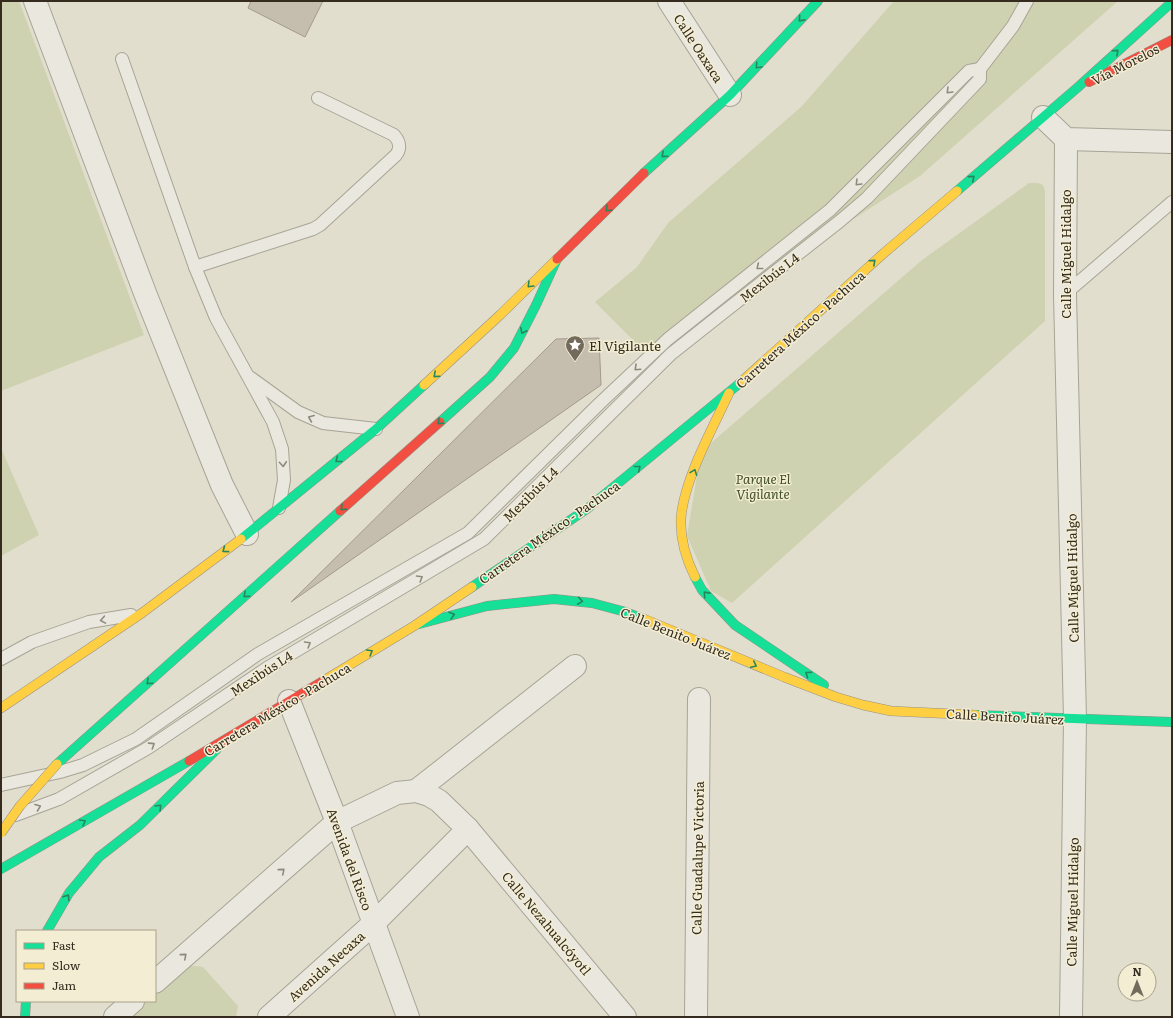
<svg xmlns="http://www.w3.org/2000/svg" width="1173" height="1018" viewBox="0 0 1173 1018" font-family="Literata,serif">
  <rect width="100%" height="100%" fill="#e2decd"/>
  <g fill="#ced2b0">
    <polygon points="1,1 19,1 144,335 1,391"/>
    <polygon points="894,1 1118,1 920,176 646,353 595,302 637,267 668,223 802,106"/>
    <polygon points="1029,183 1038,183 1043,185 1045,191 1045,321 732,603 711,591 687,536 699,463 711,443 922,260"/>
    <polygon points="1,448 39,535 1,556"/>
    <polygon points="187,965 203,967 238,1006 236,1017 128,1017 146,1001 155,1001 155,993"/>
  </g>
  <g fill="#c5bdae" stroke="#a29a8d">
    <polygon points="251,1 323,1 305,37 248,8"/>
    <polygon points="599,338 601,385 291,602 556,339"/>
  </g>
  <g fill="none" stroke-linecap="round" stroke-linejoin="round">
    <defs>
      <g id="lane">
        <polyline points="122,59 195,267 216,318 273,422 282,449 284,480 279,508"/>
        <path d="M195,267l118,-38 7,-4 76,-70c5,-7 4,-13 -2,-20l-76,-37"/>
        <polyline points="1065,294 1172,202"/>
        <polyline points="251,378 298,412 323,423 376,429"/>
        <polyline points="1,659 32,642 89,622 131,615"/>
        <polyline points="1,785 60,772 83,765 136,739 258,654 468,533 600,403 668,339 830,210 969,71 980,69"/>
        <polyline points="16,815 59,799 148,748 267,668 484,539 671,354 724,312 840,221 867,198 980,79 980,69 1013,26 1027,1"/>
      </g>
      <g id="street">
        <polyline points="35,1 145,293 222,485 247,534"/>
        <polyline points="669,1 730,95"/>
        <polyline points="1043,117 1066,139 1172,142"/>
        <polyline points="1066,139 1065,294 1075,719 1071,1017"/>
        <polyline points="289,701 337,822 408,1017"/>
        <polyline points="416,791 575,666"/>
        <polyline points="155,982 337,822 397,793 416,791 429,795 439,801 468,829 625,1017"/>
        <polyline points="115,1017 133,1001"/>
        <polyline points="269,1017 373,924 468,829"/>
        <polyline points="696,1017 699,699"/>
      </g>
      <g id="fast">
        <polyline points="644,173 730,95 818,1"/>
        <polyline points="957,191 1077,88 1172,2"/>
        <polyline points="440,422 490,377 514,348 536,305 557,259"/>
        <polyline points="241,539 376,429 424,385"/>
        <polyline points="695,577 702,590 735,625 824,685"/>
        <polyline points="472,587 588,508 740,383"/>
        <polyline points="419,624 487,606 554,599 592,603 622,611 644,619"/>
        <polyline points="976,715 1172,722"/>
        <polyline points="57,764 340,511"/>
        <polyline points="1,869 189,761"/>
        <polyline points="47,931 69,893 99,857 140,825 217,749"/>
        <polyline points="25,1017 26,1001"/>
      </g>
      <g id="slow">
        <polyline points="740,383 884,253 957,191"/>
        <polyline points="424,385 500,315 557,259"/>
        <path d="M695,577c-9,-18 -15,-39 -14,-59 3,-39 32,-90 48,-125"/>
        <polyline points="644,619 784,677 836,697 863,705 891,711 976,715"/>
        <polyline points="323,681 414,626 472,587"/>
        <polyline points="1,708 142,613 241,539"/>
      </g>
      <g id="jam">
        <polyline points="1089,82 1172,40"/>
        <polyline points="557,259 644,173"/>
        <polyline points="340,511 440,422"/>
        <polyline points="189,761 323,681"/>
      </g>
    </defs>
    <use href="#lane" stroke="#a7a396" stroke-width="14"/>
    <use href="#street" stroke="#a7a396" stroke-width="24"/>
    <use href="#fast" stroke="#979286" stroke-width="10"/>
    <use href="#slow" stroke="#979286" stroke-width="10"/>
    <use href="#jam" stroke="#979286" stroke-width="10"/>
    <use href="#lane" stroke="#eae8de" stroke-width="12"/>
    <use href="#street" stroke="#eae8de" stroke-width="22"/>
    <use href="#fast" stroke="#16e098" stroke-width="9"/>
    <use href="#slow" stroke="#ffcf43" stroke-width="9"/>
    <use href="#jam" stroke="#f24e42" stroke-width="9"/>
    <defs>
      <polyline id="slow-bridge" points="1,833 20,806 57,764"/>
    </defs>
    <use href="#slow-bridge" stroke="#979286" stroke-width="10" stroke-linecap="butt"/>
    <use href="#slow-bridge" stroke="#ffcf43" stroke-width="9"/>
  </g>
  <defs><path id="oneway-chevron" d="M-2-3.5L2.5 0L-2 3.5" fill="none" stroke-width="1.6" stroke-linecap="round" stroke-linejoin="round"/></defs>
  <g stroke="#26865c">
    <use href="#oneway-chevron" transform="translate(801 19) rotate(132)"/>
    <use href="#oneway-chevron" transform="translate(1116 52) rotate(-42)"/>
    <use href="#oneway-chevron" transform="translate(758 66) rotate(133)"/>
    <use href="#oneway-chevron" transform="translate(664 155) rotate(138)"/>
    <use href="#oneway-chevron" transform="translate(972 178) rotate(-40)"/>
    <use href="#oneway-chevron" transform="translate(608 209) rotate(136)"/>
    <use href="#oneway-chevron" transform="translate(873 262) rotate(-42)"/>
    <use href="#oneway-chevron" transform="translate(530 285) rotate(135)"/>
    <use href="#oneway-chevron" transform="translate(523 331) rotate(117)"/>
    <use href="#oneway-chevron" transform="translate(436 375) rotate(138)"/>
    <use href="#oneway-chevron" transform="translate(440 422) rotate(138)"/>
    <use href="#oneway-chevron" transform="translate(338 460) rotate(141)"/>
    <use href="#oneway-chevron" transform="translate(638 468) rotate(-39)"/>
    <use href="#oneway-chevron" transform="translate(694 472) rotate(-69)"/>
    <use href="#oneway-chevron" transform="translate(343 508) rotate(138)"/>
    <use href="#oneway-chevron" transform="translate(225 550) rotate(143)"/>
    <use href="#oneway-chevron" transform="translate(706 594) rotate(-132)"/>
    <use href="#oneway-chevron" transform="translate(246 595) rotate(138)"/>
    <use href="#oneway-chevron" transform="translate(580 601) rotate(8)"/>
    <use href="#oneway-chevron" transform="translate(452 615) rotate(-16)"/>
    <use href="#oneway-chevron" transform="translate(370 652) rotate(-31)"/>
    <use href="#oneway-chevron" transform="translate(754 665) rotate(25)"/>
    <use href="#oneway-chevron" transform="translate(808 674) rotate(-144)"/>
    <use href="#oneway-chevron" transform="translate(149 682) rotate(138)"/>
    <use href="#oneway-chevron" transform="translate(159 807) rotate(-45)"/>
    <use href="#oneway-chevron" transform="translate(83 822) rotate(-30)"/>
    <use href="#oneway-chevron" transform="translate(67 897) rotate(-58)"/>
  </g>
  <g stroke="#908a7e">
    <use href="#oneway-chevron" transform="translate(949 91) rotate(135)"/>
    <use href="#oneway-chevron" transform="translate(858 183) rotate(135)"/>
    <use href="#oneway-chevron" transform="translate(759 267) rotate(141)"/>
    <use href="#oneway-chevron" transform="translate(637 368) rotate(137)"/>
    <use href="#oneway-chevron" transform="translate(311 418) rotate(-157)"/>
    <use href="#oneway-chevron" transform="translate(283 464) rotate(85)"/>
    <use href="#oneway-chevron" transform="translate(420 578) rotate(-31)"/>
    <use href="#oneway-chevron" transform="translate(103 620) rotate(170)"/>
    <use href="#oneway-chevron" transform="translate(308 644) rotate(-31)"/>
    <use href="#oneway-chevron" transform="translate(152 745) rotate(-33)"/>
    <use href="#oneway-chevron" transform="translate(38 807) rotate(-21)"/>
    <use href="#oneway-chevron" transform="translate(282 871) rotate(-41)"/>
    <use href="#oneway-chevron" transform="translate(184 956) rotate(-41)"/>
  </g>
  <defs>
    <symbol id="sight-pin" viewBox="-11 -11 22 30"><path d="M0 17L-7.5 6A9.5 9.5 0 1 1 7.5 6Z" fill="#726a5c" stroke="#f3edd3"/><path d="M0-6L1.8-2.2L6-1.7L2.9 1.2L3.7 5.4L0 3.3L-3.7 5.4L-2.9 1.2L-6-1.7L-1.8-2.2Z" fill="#fff"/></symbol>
  </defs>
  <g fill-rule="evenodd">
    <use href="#sight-pin" x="564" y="334" width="22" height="30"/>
  </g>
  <g text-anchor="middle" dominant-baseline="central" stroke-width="3" stroke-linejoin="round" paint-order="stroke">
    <g font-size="13" fill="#352c1f" stroke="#f3edd3">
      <text transform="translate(699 48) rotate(57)">Calle Oaxaca</text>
      <text transform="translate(1125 64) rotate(-27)">Vía Morelos</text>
      <text transform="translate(1065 254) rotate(-90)">Calle Miguel Hidalgo</text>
      <text transform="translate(769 277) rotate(-38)">Mexibús L4</text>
      <text transform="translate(800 329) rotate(-42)">Carretera México - Pachuca</text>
      <text transform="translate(530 494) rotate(-45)">Mexibús L4</text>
      <text transform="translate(549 532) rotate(-35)">Carretera México - Pachuca</text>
      <text transform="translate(1072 578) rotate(-91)">Calle Miguel Hidalgo</text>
      <text transform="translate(676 633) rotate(22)">Calle Benito Juárez</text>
      <text transform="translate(261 673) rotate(-33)">Mexibús L4</text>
      <text transform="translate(277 709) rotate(-31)">Carretera México - Pachuca</text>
      <text transform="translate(1005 716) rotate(3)">Calle Benito Juárez</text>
      <text transform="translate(697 858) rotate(-89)">Calle Guadalupe Victoria</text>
      <text transform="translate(350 859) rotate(70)">Avenida del Risco</text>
      <text transform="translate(1072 902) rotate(-89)">Calle Miguel Hidalgo</text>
      <text transform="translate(547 923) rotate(50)">Calle Nezahualcóyotl</text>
      <text transform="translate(326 966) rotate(-42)">Avenida Necaxa</text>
    </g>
    <g font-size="13" fill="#352c1f" stroke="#f3edd3" text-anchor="start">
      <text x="589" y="345">El Vigilante</text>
    </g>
    <g font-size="13" font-style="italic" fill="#415027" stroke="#f3edd3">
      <text x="763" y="478">Parque El<tspan x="763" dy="15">Vigilante</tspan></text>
    </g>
  </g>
  <rect width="1173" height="1018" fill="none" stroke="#352c1f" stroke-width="4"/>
  <rect x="16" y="930" width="140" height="72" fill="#f3edd3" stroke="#a7a08b"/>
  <rect x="24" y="943" width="20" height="6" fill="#16e098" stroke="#a7a08b"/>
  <text x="52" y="950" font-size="12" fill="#352c1f">Fast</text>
  <rect x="24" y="963" width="20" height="6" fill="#ffcf43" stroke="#a7a08b"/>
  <text x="52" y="970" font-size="12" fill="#352c1f">Slow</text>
  <rect x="24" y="983" width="20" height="6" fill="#f24e42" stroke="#a7a08b"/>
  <text x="52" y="990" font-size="12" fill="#352c1f">Jam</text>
  <g transform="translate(1137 982)"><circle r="19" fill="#f3edd3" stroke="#a7a08b"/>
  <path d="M0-3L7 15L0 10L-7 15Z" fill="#726a5c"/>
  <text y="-6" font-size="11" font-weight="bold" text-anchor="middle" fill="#352c1f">N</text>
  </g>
</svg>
